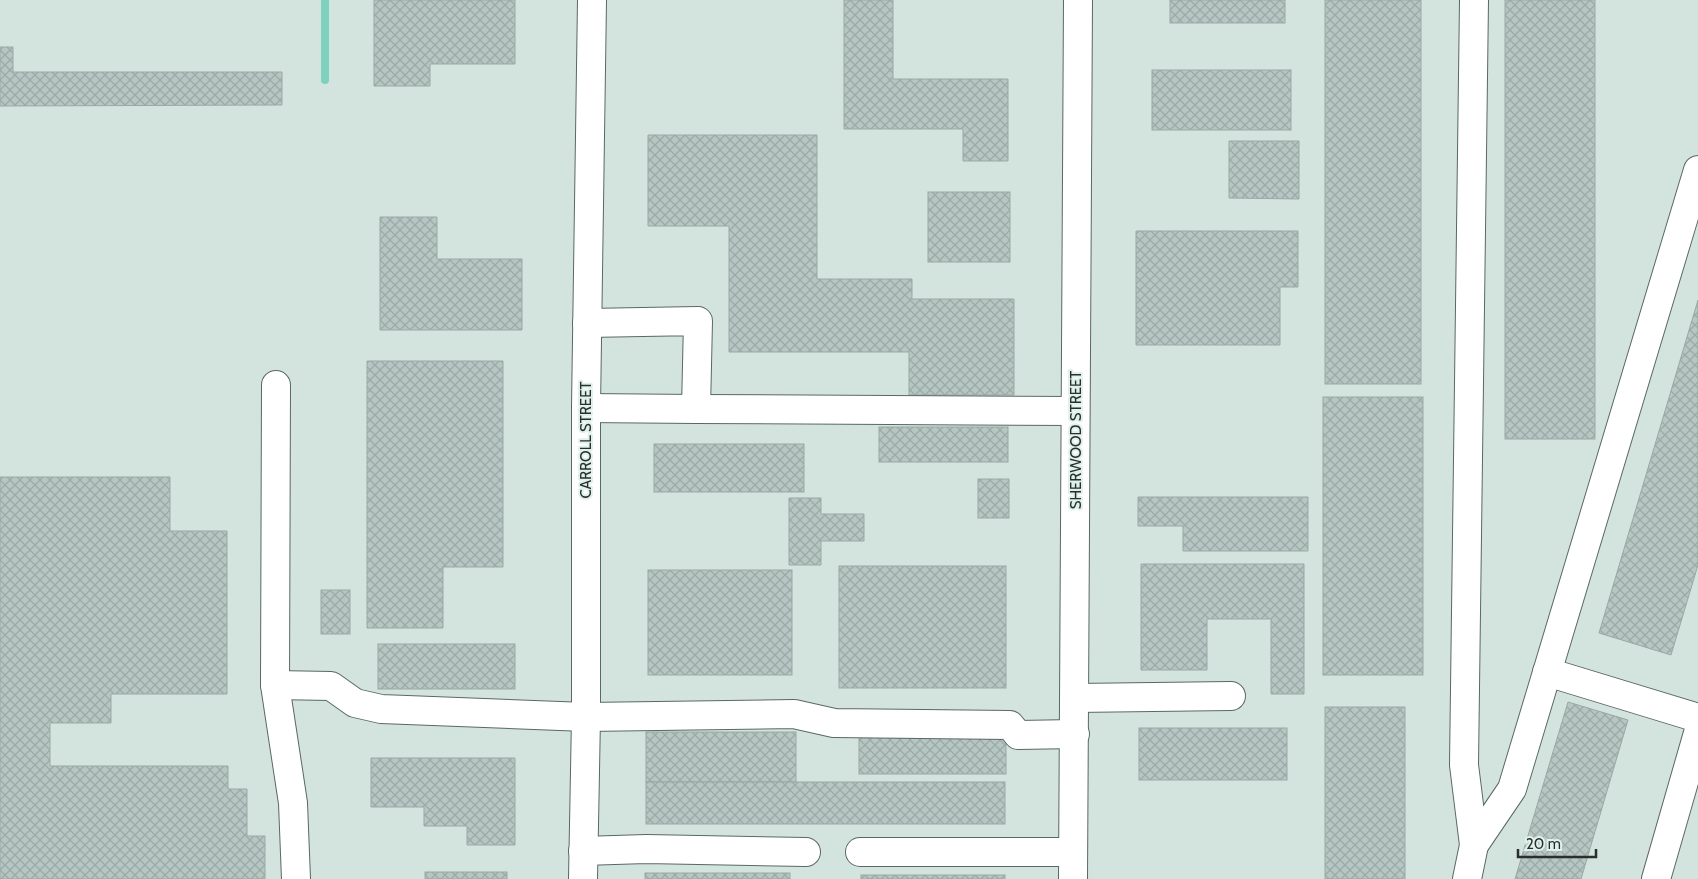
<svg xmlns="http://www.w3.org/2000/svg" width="1698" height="879" viewBox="0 0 1698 879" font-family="Cabin,sans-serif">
  <defs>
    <pattern id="building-cross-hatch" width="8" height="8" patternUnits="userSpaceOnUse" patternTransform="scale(1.25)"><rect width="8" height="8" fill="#b6c6c2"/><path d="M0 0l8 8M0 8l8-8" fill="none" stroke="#9caaa7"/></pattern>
  </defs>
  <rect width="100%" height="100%" fill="#d3e4df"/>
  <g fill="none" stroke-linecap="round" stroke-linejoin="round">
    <polyline stroke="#7fd0be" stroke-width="8" points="325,0 325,80"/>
  </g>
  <g fill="url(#building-cross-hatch)" stroke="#99a8a4">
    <polygon points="374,0 515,0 515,64 430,64 430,86 374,86"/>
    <polygon points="844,0 893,0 893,79 1008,79 1008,161 963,161 963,129 844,129"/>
    <rect x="1170" y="0" width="115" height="23"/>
    <rect x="1325" y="0" width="96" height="384"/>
    <rect x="1505" y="0" width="90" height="439"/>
    <polygon points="0,47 13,47 13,72 282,72 282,105 0,106"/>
    <rect x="1152" y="70" width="139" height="60"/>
    <polygon points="648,135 817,135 817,279 912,279 912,299 1014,299 1014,395 909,395 909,352 729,352 729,226 648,226"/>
    <polygon points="1229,141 1299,141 1299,199 1229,198"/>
    <rect x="928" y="192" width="82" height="70"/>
    <polygon points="380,217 437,217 437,259 522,259 522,330 380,330"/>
    <polygon points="1136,231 1298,231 1298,287 1280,287 1280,345 1136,345"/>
    <polygon points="1698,300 1698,565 1671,655 1599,633"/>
    <polygon points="367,361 503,361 503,567 443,567 443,628 367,628"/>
    <rect x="1323" y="397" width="100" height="278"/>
    <rect x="879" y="427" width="129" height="35"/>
    <rect x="654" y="444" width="150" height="48"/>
    <polygon points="0,477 170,477 170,531 227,531 227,694 111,694 111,723 50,723 50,766 228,766 228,789 247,789 247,836 265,836 265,879 0,879"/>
    <rect x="978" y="479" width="31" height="39"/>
    <polygon points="1138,497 1308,497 1308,551 1183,551 1183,526 1138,526"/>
    <polygon points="789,498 821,498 821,514 864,514 864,541 821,541 821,565 789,565"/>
    <polygon points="1141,564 1304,564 1304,694 1271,694 1271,619 1207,619 1207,670 1141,670"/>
    <rect x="839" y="566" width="167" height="122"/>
    <rect x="648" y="570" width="144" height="105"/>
    <rect x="321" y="590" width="29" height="44"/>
    <rect x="378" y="644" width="137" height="45"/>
    <polygon points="1568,702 1628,720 1581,879 1515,879"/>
    <rect x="1325" y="707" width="80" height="172"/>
    <rect x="1139" y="728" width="148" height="52"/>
    <rect x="859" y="729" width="147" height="45"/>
    <rect x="646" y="732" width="150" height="50"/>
    <polygon points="371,758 515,758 515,845 467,845 467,826 424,826 424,807 371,807"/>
    <rect x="646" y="782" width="359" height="42"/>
    <rect x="425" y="872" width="82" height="7"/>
    <rect x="645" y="873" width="145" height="6"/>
    <rect x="861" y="875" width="144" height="4"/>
  </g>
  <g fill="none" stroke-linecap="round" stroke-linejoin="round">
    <defs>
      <g id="minor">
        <polyline points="276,385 275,685 293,803 296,879"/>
        <polyline points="586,408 696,409 698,321 587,323"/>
        <polyline points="696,409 1075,411"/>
        <polyline points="1547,672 1698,718"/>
        <polyline points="275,685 331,686 355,703 381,709 586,717 794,714 834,723 1010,725 1018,735 1075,734"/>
        <polyline points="1075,698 1231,696"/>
        <polyline points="1474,845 1512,789 1698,170"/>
        <polyline points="583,851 646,849 806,852"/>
        <polyline points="860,852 1073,852"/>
        <polyline points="583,879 586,717 586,408 592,0"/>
        <polyline points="1073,879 1078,0"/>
        <polyline points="1467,879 1474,845 1464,765 1474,0"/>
        <polyline points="1656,879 1698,733"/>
      </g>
    </defs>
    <use href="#minor" stroke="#5a6865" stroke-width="30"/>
    <use href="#minor" stroke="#fff" stroke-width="28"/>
  </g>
  <g text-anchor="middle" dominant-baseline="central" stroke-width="4" stroke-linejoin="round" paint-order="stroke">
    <g font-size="15" fill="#282f2d" stroke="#e0f1ec">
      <text transform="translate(586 440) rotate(-90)">CARROLL STREET</text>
      <text transform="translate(1076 440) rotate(-90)">SHERWOOD STREET</text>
    </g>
  </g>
  <path d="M1518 849v8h78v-8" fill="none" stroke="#282f2d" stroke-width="2.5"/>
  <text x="1526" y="849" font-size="15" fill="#282f2d" stroke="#e0f1ec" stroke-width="4" paint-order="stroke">20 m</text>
</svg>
